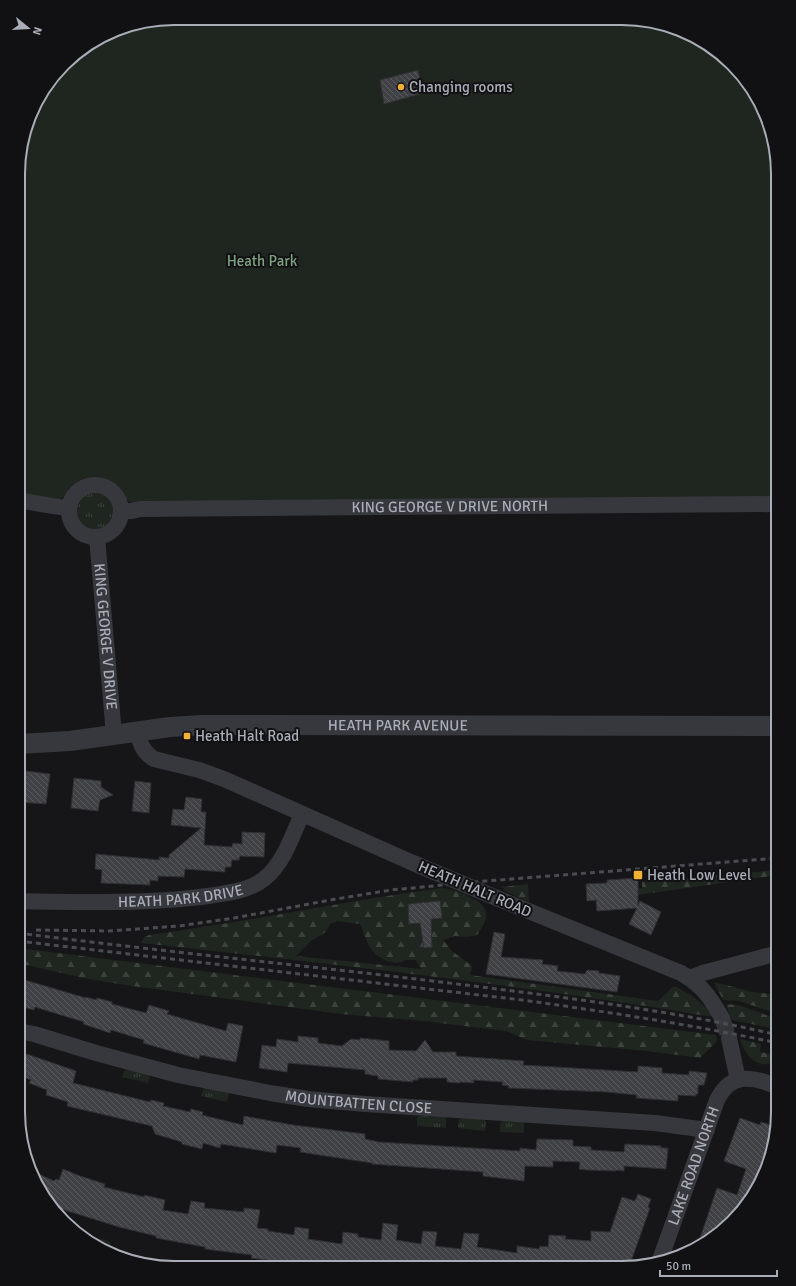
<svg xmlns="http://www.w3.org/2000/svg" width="796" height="1286" viewBox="0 0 796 1286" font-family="Signika,sans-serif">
  <defs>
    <pattern id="grass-tufts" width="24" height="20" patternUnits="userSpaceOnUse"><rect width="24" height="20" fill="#1e261f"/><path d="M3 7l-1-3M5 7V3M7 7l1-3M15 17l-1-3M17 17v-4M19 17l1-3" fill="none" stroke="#3c433d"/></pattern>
    <pattern id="forest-firs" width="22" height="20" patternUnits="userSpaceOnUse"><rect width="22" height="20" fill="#1e261f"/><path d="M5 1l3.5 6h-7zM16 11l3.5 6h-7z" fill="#3c433d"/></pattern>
    <pattern id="building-back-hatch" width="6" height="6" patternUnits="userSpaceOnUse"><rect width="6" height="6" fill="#404145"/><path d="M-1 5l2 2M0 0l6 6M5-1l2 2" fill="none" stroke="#595a5e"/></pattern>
  </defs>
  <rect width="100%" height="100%" fill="#161618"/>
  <g fill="url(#grass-tufts)">
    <circle cx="95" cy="511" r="21"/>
    <polygon points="126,1069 148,1074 150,1077 148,1083 122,1077 124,1071"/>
    <polygon points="204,1087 228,1092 229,1094 227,1102 201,1096"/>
    <polygon points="420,1116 444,1117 446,1118 446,1128 417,1126 417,1117"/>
    <polygon points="461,1118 484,1119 486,1122 485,1131 458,1128 459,1120"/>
    <polygon points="502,1121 524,1122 524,1133 500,1132 500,1123"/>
    <path d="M74,1231l37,11 -3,7c-13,-4 -24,-9 -34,-18z"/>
  </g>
  <g fill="url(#forest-firs)" fill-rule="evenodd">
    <polygon points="778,870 778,875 630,896 631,889 642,888 642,882"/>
    <polygon points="528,884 529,902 503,890 504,888 500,887"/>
    <path d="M442,888c8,0 16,4 24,7 23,10 26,20 11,40l-9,2 -13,-1 -12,4 9,11 20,15 -2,9 188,26 16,-15c16,8 29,16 39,31 -190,-32 -381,-53 -572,-74l2,-5 6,-3c98,-13 195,-34 293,-47zM337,921l23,3 9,22 7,9 11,6 10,2 9,-3h10l5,9 -125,-13 15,-15 15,-9 4,-8z"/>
    <polygon points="18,948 708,1034 716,1035 717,1041 700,1058 647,1051 527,1040 506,1031 423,1021 341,1014 132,986 88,979 18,963"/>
    <polygon points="714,982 753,992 778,995 778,1014 739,1001 723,1000"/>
    <polygon points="726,1004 738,1005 778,1019 778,1024 772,1023 771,1028 732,1020"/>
    <path d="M740,1039l21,5 -1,8 11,2 -2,10c-17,2 -24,-11 -29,-25z"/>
  </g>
  <path fill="#1e261f" d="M174,18l468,1 40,11 35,20 29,29 20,36 12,59v327l-645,3c-11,-6 -10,-19 -27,-25 -13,-5 -27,-1 -37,10 -3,4 -4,9 -10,10 -10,3 -29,-2 -40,-3v-342l15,-49 37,-48 44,-27z"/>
  <g fill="url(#building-back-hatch)" stroke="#303034">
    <polygon points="418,70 423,93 384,104 380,80"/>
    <polygon points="18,770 50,774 46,804 18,802"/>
    <polygon points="74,778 101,781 101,787 113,795 100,800 98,811 71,808"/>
    <polygon points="135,781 151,783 149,813 132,811"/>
    <polygon points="186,797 202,799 201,812 206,812 204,845 232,847 233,843 242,844 242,832 265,833 264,857 240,856 239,860 232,860 231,867 225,867 225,872 185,869 184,877 158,876 158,881 150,880 150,885 101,883 102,870 95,869 96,854 159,860 159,857 169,858 169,855 201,828 171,825 173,809 184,810"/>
    <polygon points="638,878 638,906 640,901 661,912 651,935 629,924 637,908 597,911 596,900 587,901 586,884 607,883 607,880"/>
    <polygon points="440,901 442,918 431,919 432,947 424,948 420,923 409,924 408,904"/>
    <polygon points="494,932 505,934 501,957 543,960 542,964 558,966 557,971 585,974 587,970 599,971 599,973 620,976 617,992 486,974"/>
    <polygon points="18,978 86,998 86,997 96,1000 97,998 112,1002 112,1004 146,1013 149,1005 169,1011 167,1014 226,1031 228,1023 243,1026 236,1062 200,1055 199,1059 143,1043 144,1040 111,1030 110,1033 83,1024 84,1022 35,1007 34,1010 18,1006"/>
    <polygon points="298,1036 318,1038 318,1043 342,1046 351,1039 360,1040 360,1038 389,1041 389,1050 416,1051 425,1040 433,1052 456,1052 456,1056 524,1061 523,1065 638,1072 638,1066 662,1068 662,1073 689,1075 689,1071 707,1073 704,1085 698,1085 698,1094 696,1094 696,1096 678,1095 678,1101 636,1098 637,1095 607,1092 508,1088 509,1086 502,1085 503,1082 473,1080 474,1083 460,1082 460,1083 447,1082 447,1078 418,1078 418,1080 413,1080 413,1082 378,1079 378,1076 365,1074 365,1070 288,1063 287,1072 259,1068 262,1045 276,1047 277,1039 298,1042"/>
    <polygon points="18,1051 76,1071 73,1083 150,1102 151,1100 164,1103 163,1106 190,1112 191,1109 203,1112 202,1115 243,1125 244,1116 293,1125 365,1134 365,1139 379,1142 520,1151 520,1148 536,1150 537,1139 573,1140 573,1146 591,1147 591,1150 624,1152 625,1144 661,1146 661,1148 668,1148 666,1169 624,1166 624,1171 616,1170 616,1171 587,1170 579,1169 580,1162 553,1161 553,1167 525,1166 524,1181 483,1176 483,1172 372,1164 372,1163 300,1152 301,1148 277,1145 276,1153 221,1144 220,1148 203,1143 202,1149 182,1144 182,1142 155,1134 152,1126 67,1106 68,1102 46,1095 47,1090 29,1083 31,1080 18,1075"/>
    <polygon points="740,1118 760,1125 761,1122 774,1126 773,1131 775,1132 769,1157 764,1156 745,1207 717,1236 697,1247 717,1188 737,1195 746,1169 724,1161"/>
    <polygon points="63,1169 80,1176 105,1184 104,1187 144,1197 144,1195 165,1200 163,1210 188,1214 191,1201 205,1203 204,1208 244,1212 244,1208 260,1210 257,1228 268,1229 268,1231 294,1235 295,1227 309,1229 308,1239 342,1244 343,1232 358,1234 358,1237 381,1240 383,1223 398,1225 396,1240 421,1244 423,1231 437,1232 435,1246 461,1249 464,1233 479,1234 477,1247 517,1253 517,1246 539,1249 540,1246 548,1247 549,1235 566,1236 565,1239 591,1241 591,1231 610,1232 622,1197 635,1201 638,1194 651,1199 648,1207 650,1208 629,1267 622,1268 319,1267 251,1258 252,1255 205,1249 205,1247 156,1238 156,1236 119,1227 55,1207 48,1203 30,1170 54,1181 56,1179 59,1180"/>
  </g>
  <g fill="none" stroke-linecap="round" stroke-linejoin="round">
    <polyline stroke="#333438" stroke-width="16" stroke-dasharray="16 8" stroke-linecap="butt" points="722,1018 729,1038"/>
    <g stroke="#37383d" stroke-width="16">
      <circle cx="95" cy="511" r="26"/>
      <path d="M19,500c16,3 32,6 49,8"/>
      <path id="s1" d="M121,511h11l8,-2 638,-5"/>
      <path id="s2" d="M97,537l17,198"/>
      <path d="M137,731c3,13 6,21 17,28l45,11 25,9 189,84"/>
      <path d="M499,899l182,74c21,12 29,24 41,45"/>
      <path id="s3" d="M18,901c28,1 55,1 82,1 39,0 77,-1 115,-7 17,-3 35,-5 49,-16 20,-16 28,-43 38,-65"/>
      <polyline points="690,978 703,973 778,953"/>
      <path id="s4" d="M18,1031l16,3 62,19 82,22 92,18 38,6 57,5 290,19 52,7"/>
      <polyline points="729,1038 738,1080"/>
      <path id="s5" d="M660,1260l57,-160c14,-28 36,-24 61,-13"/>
    </g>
    <path stroke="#37383d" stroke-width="20" id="s6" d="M19,744l51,-3 100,-14 32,-2 576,1"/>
    <g stroke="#4a4c52" stroke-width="3" stroke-dasharray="5 4" stroke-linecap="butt">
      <polyline points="36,930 109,931 179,926 234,918 336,899 391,890 486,881 778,858"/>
      <path d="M18,933c157,20 314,35 471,55 97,12 194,25 289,47"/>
      <path d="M18,941l504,59c86,12 171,25 256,43"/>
    </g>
    <polyline stroke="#37383d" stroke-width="16" points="413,863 499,899"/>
  </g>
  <g fill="#f2b134" stroke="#111113" stroke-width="1.5">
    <circle cx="401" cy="87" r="4"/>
    <rect x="183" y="732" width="8" height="8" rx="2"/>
    <rect x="633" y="870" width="10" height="10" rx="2"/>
  </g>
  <g text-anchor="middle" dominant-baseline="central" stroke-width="4" stroke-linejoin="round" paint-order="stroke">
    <g font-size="15" fill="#a8adb8" stroke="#111113" text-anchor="start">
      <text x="409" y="87">Changing rooms</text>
      <text x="195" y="736">Heath Halt Road</text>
      <text x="647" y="875">Heath Low Level</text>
    </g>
    <g font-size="15" fill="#7fa381" stroke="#111113">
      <text x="262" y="261">Heath Park</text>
    </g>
    <g font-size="15" fill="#a8adb8" stroke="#111113">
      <text stroke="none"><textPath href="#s1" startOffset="329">KING GEORGE V DRIVE NORTH</textPath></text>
      <text stroke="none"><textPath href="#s2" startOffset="100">KING GEORGE V DRIVE</textPath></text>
      <text stroke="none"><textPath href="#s6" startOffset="380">HEATH PARK AVENUE</textPath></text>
      <text transform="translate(475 889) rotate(23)">HEATH HALT ROAD</text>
      <text stroke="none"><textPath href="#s3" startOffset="163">HEATH PARK DRIVE</textPath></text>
      <text stroke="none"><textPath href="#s4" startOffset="349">MOUNTBATTEN CLOSE</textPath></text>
      <text stroke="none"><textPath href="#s5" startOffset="100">LAKE ROAD NORTH</textPath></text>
    </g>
  </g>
  <path d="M0 0H796V1286H0ZM174 25H622A149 149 0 0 1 771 174V1112A149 149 0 0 1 622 1261H174A149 149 0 0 1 25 1112V174A149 149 0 0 1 174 25Z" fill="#111113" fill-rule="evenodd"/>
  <path fill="none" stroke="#a8adb8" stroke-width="2" d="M174 25H622A149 149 0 0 1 771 174V1112A149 149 0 0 1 622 1261H174A149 149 0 0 1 25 1112V174A149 149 0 0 1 174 25Z"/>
  <g transform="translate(28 28) rotate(108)" stroke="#111113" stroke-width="3" paint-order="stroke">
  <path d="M0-3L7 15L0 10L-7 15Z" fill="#a8adb8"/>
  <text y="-6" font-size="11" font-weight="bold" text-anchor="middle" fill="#a8adb8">N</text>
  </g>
  <path d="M660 1270v6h117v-6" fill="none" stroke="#a8adb8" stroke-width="2"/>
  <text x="666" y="1270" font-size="12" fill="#a8adb8" stroke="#111113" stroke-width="3" paint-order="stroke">50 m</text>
</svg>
